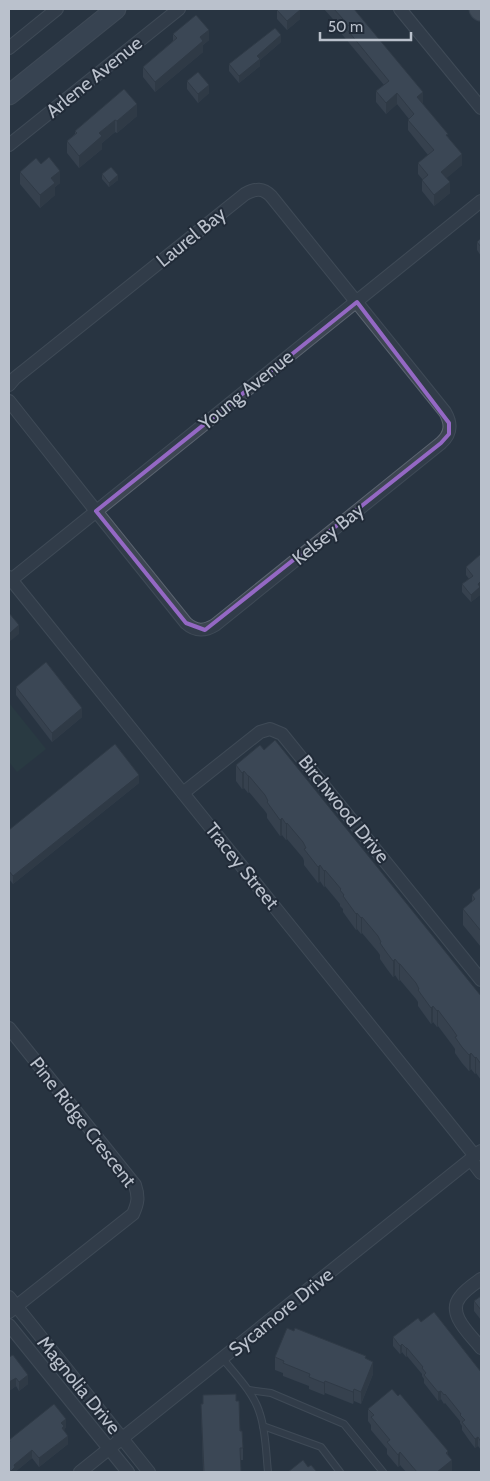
<svg xmlns="http://www.w3.org/2000/svg" width="490" height="1481" viewBox="0 0 490 1481" font-family="Cabin,sans-serif">
  <rect width="100%" height="100%" fill="#283442"/>
  <polygon fill="#2a4143" points="9,703 46,749 17,772 9,762"/>
  <g fill="none" stroke-linecap="round" stroke-linejoin="round">
    <defs>
      <g id="lane">
        <path d="M223,1359c13,16 31,34 37,55 6,18 6,39 8,58"/>
        <polyline points="249,1390 271,1393 344,1424 383,1472"/>
        <polyline points="263,1426 321,1447 340,1472"/>
      </g>
      <g id="street">
        <polyline points="400,9 481,108"/>
        <polyline points="9,48 57,9"/>
        <polyline points="9,145 179,9"/>
        <path d="M9,385l6,-7 230,-184c11,-6 18,-6 26,2l174,216c7,12 6,22 -4,31l-226,182c-10,6 -19,7 -29,-2l-90,-112 -87,-110"/>
        <polyline points="9,577 475,1156"/>
        <polyline points="11,580 481,201"/>
        <polyline points="183,793 260,732 270,729 282,734 481,980"/>
        <path d="M9,1028l126,157c4,12 3,18 -2,29l-124,98"/>
        <polyline points="471,1160 481,1173"/>
        <path d="M481,1279c-7,5 -16,11 -21,18 -14,17 11,38 21,51"/>
        <polyline points="9,1297 149,1472"/>
        <polyline points="9,1325 128,1472"/>
        <polyline points="80,1472 481,1151"/>
      </g>
      <polyline id="secondary" points="9,95 116,9"/>
      <polyline id="primary" points="480,9 481,10"/>
    </defs>
    <use href="#lane" stroke="#5b6470" stroke-width="8"/>
    <use href="#street" stroke="#5b6470" stroke-width="14"/>
    <use href="#secondary" stroke="#5b6470" stroke-width="21"/>
    <use href="#primary" stroke="#464f5c" stroke-width="23"/>
    <use href="#lane" stroke="#3d4652" stroke-width="6"/>
    <use href="#street" stroke="#3d4652" stroke-width="12"/>
    <use href="#secondary" stroke="#4b5565" stroke-width="19"/>
    <use href="#primary" stroke="#5b6572" stroke-width="21"/>
  </g>
  <g fill="#47505e">
    <polygon points="324,9 354,9 423,103 422,104 448,137 462,165 446,178 450,193 434,206 422,191 422,180 423,180 418,174 418,163 428,155 408,130 408,120 409,119 397,104 386,114 376,102 376,91 384,85 340,32 340,27"/>
    <polygon points="277,10 300,19 287,30 277,19"/>
    <polygon points="173,34 209,40 203,45 203,52 155,92 143,77 143,67 173,41"/>
    <polygon points="281,42 260,60 260,66 239,83 229,71 229,64"/>
    <polygon points="187,81 209,93 198,103 187,89"/>
    <polygon points="124,89 137,116 117,133 115,132 102,143 102,149 79,168 67,153 67,141 75,134 75,131"/>
    <polygon points="41,164 60,183 55,187 55,195 40,208 20,184 20,172"/>
    <polygon points="102,174 118,180 109,187 102,179"/>
    <polygon points="481,238 481,256 477,250 477,242"/>
    <polygon points="481,554 481,589 480,590 480,595 471,602 462,592 462,584 469,579 466,575 466,567"/>
    <polygon points="16,687 82,717 52,742 16,695"/>
    <polygon points="260,745 481,996 481,1080 476,1073 475,1074 471,1069 469,1071 462,1063 455,1053 455,1049 453,1046 438,1026 437,1027 433,1022 431,1024 418,1006 418,1002 416,999 400,980 399,981 395,975 393,977 387,969 380,959 380,955 378,952 362,933 361,934 357,929 356,930 343,912 343,909 340,906 340,904 325,886 324,887 320,881 318,883 304,865 304,861 303,858 287,839 286,840 282,835 280,836 267,818 267,814 265,811 249,792 248,793 244,788 242,789 236,781 236,765"/>
    <polygon points="139,783 13,884 9,879 9,830"/>
    <polygon points="481,887 481,947 463,925 463,909 472,902 472,895"/>
    <polygon points="481,1296 481,1320 474,1311 474,1301"/>
    <polygon points="421,1322 481,1372 481,1450 478,1446 475,1448 469,1440 462,1430 462,1426 460,1423 460,1421 445,1403 444,1404 441,1399 438,1401 424,1383 424,1379 422,1376 422,1374 407,1356 406,1357 402,1352 400,1354 393,1346 393,1337"/>
    <polygon points="9,1357 28,1384 19,1391 16,1386 9,1391"/>
    <polygon points="275,1357 366,1359 373,1374 361,1404 354,1401 353,1404 325,1393 324,1395 309,1389 309,1386 283,1376 283,1373 275,1370"/>
    <polygon points="236,1401 243,1448 243,1460 240,1460 241,1472 203,1472 201,1404"/>
    <polygon points="368,1409 448,1455 452,1472 406,1472 400,1465 398,1467 387,1454 387,1449 371,1430 371,1425 368,1421"/>
    <polygon points="66,1427 64,1430 68,1444 39,1467 32,1458 15,1472 9,1472 9,1440"/>
  </g>
  <g fill="#39414c">
    <polygon points="300,10 300,19 287,30 287,21"/>
    <polygon points="209,30 209,40 203,45 203,52 155,92 155,82 200,37"/>
    <polygon points="281,35 281,42 260,60 260,66 239,83 239,76 257,56"/>
    <polygon points="209,85 209,93 198,103 198,94"/>
    <polygon points="423,92 423,103 417,108 417,97"/>
    <polygon points="397,93 397,104 386,114 386,103"/>
    <polygon points="137,104 137,116 117,133 117,121"/>
    <polygon points="115,120 115,132 102,143 102,149 79,168 79,156 99,133"/>
    <polygon points="462,154 462,165 441,183 441,172"/>
    <polygon points="60,171 60,183 55,187 55,195 40,208 40,195 51,178"/>
    <polygon points="118,175 118,180 109,187 109,183"/>
    <polygon points="450,182 450,193 434,206 434,195"/>
    <polygon points="10,195 10,203 9,204 9,196"/>
    <polygon points="481,581 481,589 480,590 480,595 471,602 471,595 478,584"/>
    <polygon points="19,625 19,634 9,642 9,634"/>
    <polygon points="82,708 82,717 52,742 52,733"/>
    <polygon points="244,771 244,788 242,789 242,773"/>
    <polygon points="139,775 139,783 13,884 13,876"/>
    <polygon points="248,776 249,776 249,792 248,793"/>
    <polygon points="282,818 282,835 280,836 280,820"/>
    <polygon points="287,823 287,839 286,840 286,824"/>
    <polygon points="320,865 320,881 318,883 318,867"/>
    <polygon points="325,870 325,886 324,887 324,871"/>
    <polygon points="357,913 357,929 356,930 356,914"/>
    <polygon points="362,917 362,933 361,934 361,918"/>
    <polygon points="395,959 395,975 393,977 393,961"/>
    <polygon points="399,964 400,964 400,980 399,981"/>
    <polygon points="433,1006 433,1022 431,1024 431,1008"/>
    <polygon points="438,1010 438,1026 437,1027 437,1011"/>
    <polygon points="471,1053 471,1069 469,1071 469,1055"/>
    <polygon points="476,1057 476,1073 475,1074 475,1058"/>
    <polygon points="402,1344 402,1352 400,1354 400,1346"/>
    <polygon points="406,1348 407,1348 407,1356 406,1357"/>
    <polygon points="373,1362 373,1374 361,1404 361,1392"/>
    <polygon points="28,1375 28,1384 19,1391 19,1382"/>
    <polygon points="16,1378 16,1386 9,1391 9,1382"/>
    <polygon points="325,1381 325,1393 324,1395 324,1383"/>
    <polygon points="354,1389 354,1401 353,1404 353,1392"/>
    <polygon points="441,1391 441,1399 438,1401 438,1392"/>
    <polygon points="66,1419 66,1427 64,1430 62,1436 61,1423"/>
    <polygon points="68,1436 68,1444 39,1467 39,1458"/>
    <polygon points="478,1437 478,1446 475,1448 475,1439"/>
    <polygon points="32,1450 32,1458 15,1472 11,1472 14,1465"/>
    <polygon points="448,1451 448,1463 452,1460 452,1472 437,1472 446,1453"/>
    <polygon points="400,1452 400,1465 398,1467 398,1455"/>
  </g>
  <g fill="#525d6d" stroke="#39414c">
    <polygon points="279,9 299,9 300,10 287,21 277,10"/>
    <polygon points="334,9 354,9 423,92 417,97 448,134 446,135 462,154 441,172 450,182 434,195 422,180 428,175 418,163 434,150 408,120 414,114 397,93 386,103 376,91 389,81 340,21 343,19"/>
    <polygon points="196,15 209,30 200,37 203,41 155,82 143,67 177,38 173,34"/>
    <polygon points="275,28 281,35 257,56 260,59 239,76 229,64"/>
    <polygon points="198,72 209,85 198,94 187,81"/>
    <polygon points="124,89 137,104 117,121 115,120 99,133 102,136 79,156 67,141 77,133 75,131"/>
    <polygon points="49,157 60,171 51,178 55,183 40,195 20,172 36,158 41,164"/>
    <polygon points="111,167 118,175 109,183 102,174"/>
    <polygon points="481,238 481,247 477,242"/>
    <polygon points="481,554 481,581 478,584 480,587 471,595 462,584 473,576 466,567"/>
    <polygon points="9,613 19,625 9,634"/>
    <polygon points="46,662 82,708 52,733 16,687"/>
    <polygon points="275,740 481,996 481,1064 476,1057 475,1058 471,1053 469,1055 462,1047 455,1037 457,1036 453,1030 438,1010 437,1011 433,1006 431,1008 418,990 419,989 416,983 400,964 399,964 395,959 393,961 387,953 380,943 381,942 378,936 362,917 361,918 357,913 356,914 343,896 344,895 340,890 341,889 325,870 324,871 320,865 318,867 304,849 306,848 303,842 287,823 286,824 282,818 280,820 267,802 268,801 265,795 249,776 248,776 244,771 242,773 236,765 260,745 264,750"/>
    <polygon points="115,744 139,775 13,876 9,871 9,830"/>
    <polygon points="481,887 481,931 463,909 475,899 472,895"/>
    <polygon points="481,1296 481,1310 474,1301"/>
    <polygon points="434,1312 481,1372 481,1442 478,1437 475,1439 469,1431 462,1422 465,1420 460,1415 461,1414 445,1394 444,1395 441,1391 438,1392 424,1375 426,1373 422,1368 423,1367 407,1348 406,1348 402,1344 400,1346 393,1337 418,1318 421,1322"/>
    <polygon points="287,1328 294,1331 295,1328 366,1356 365,1358 373,1362 361,1392 354,1389 353,1392 325,1381 324,1383 309,1377 310,1374 283,1363 284,1361 275,1357"/>
    <polygon points="13,1355 28,1375 19,1382 16,1378 9,1382 9,1357"/>
    <polygon points="392,1389 398,1396 400,1394 448,1451 446,1453 452,1460 437,1472 417,1472 400,1452 398,1455 387,1442 390,1440 371,1417 374,1415 368,1409"/>
    <polygon points="236,1394 236,1401 239,1401 240,1431 242,1431 243,1448 240,1448 241,1472 204,1472 201,1404 203,1404 203,1395"/>
    <polygon points="54,1404 66,1419 61,1423 64,1426 62,1428 68,1436 39,1458 32,1450 14,1465 15,1467 11,1471 12,1472 9,1472 9,1443 10,1442 9,1440"/>
    <polygon points="303,1460 308,1467 311,1465 317,1472 288,1472"/>
  </g>
  <path d="M0 0H490V1481H0ZM357,302l92,121v11l-8,9 -236,187 -19,-7 -90,-112z" fill="#283442" fill-opacity=".55" fill-rule="evenodd"/>
  <path fill="none" stroke="#9468c4" stroke-width="4" stroke-linejoin="round" d="M357,302l92,121v11l-8,9 -236,187 -19,-7 -90,-112z"/>
  <g text-anchor="middle" dominant-baseline="central" stroke-width="4" stroke-linejoin="round" paint-order="stroke">
    <g font-size="19" fill="#bac1cc" stroke="#212b38">
      <text transform="translate(94 77) rotate(-39)">Arlene Avenue</text>
      <text transform="translate(191 237) rotate(-39)">Laurel Bay</text>
      <text transform="translate(246 390) rotate(-39)">Young Avenue</text>
      <text transform="translate(328 534) rotate(-39)">Kelsey Bay</text>
      <text transform="translate(344 809) rotate(51)">Birchwood Drive</text>
      <text transform="translate(242 866) rotate(51)">Tracey Street</text>
      <text transform="translate(83 1122) rotate(52)">Pine Ridge Crescent</text>
      <text transform="translate(281 1312) rotate(-39)">Sycamore Drive</text>
      <text transform="translate(79 1385) rotate(51)">Magnolia Drive</text>
    </g>
  </g>
  <rect width="490" height="1481" fill="none" stroke="#bac1cc" stroke-width="20"/>
  <path d="M320 32v8h91v-8" fill="none" stroke="#bac1cc" stroke-width="2.5"/>
  <text x="328" y="32" font-size="15" fill="#bac1cc" stroke="#212b38" stroke-width="4" paint-order="stroke">50 m</text>
</svg>
